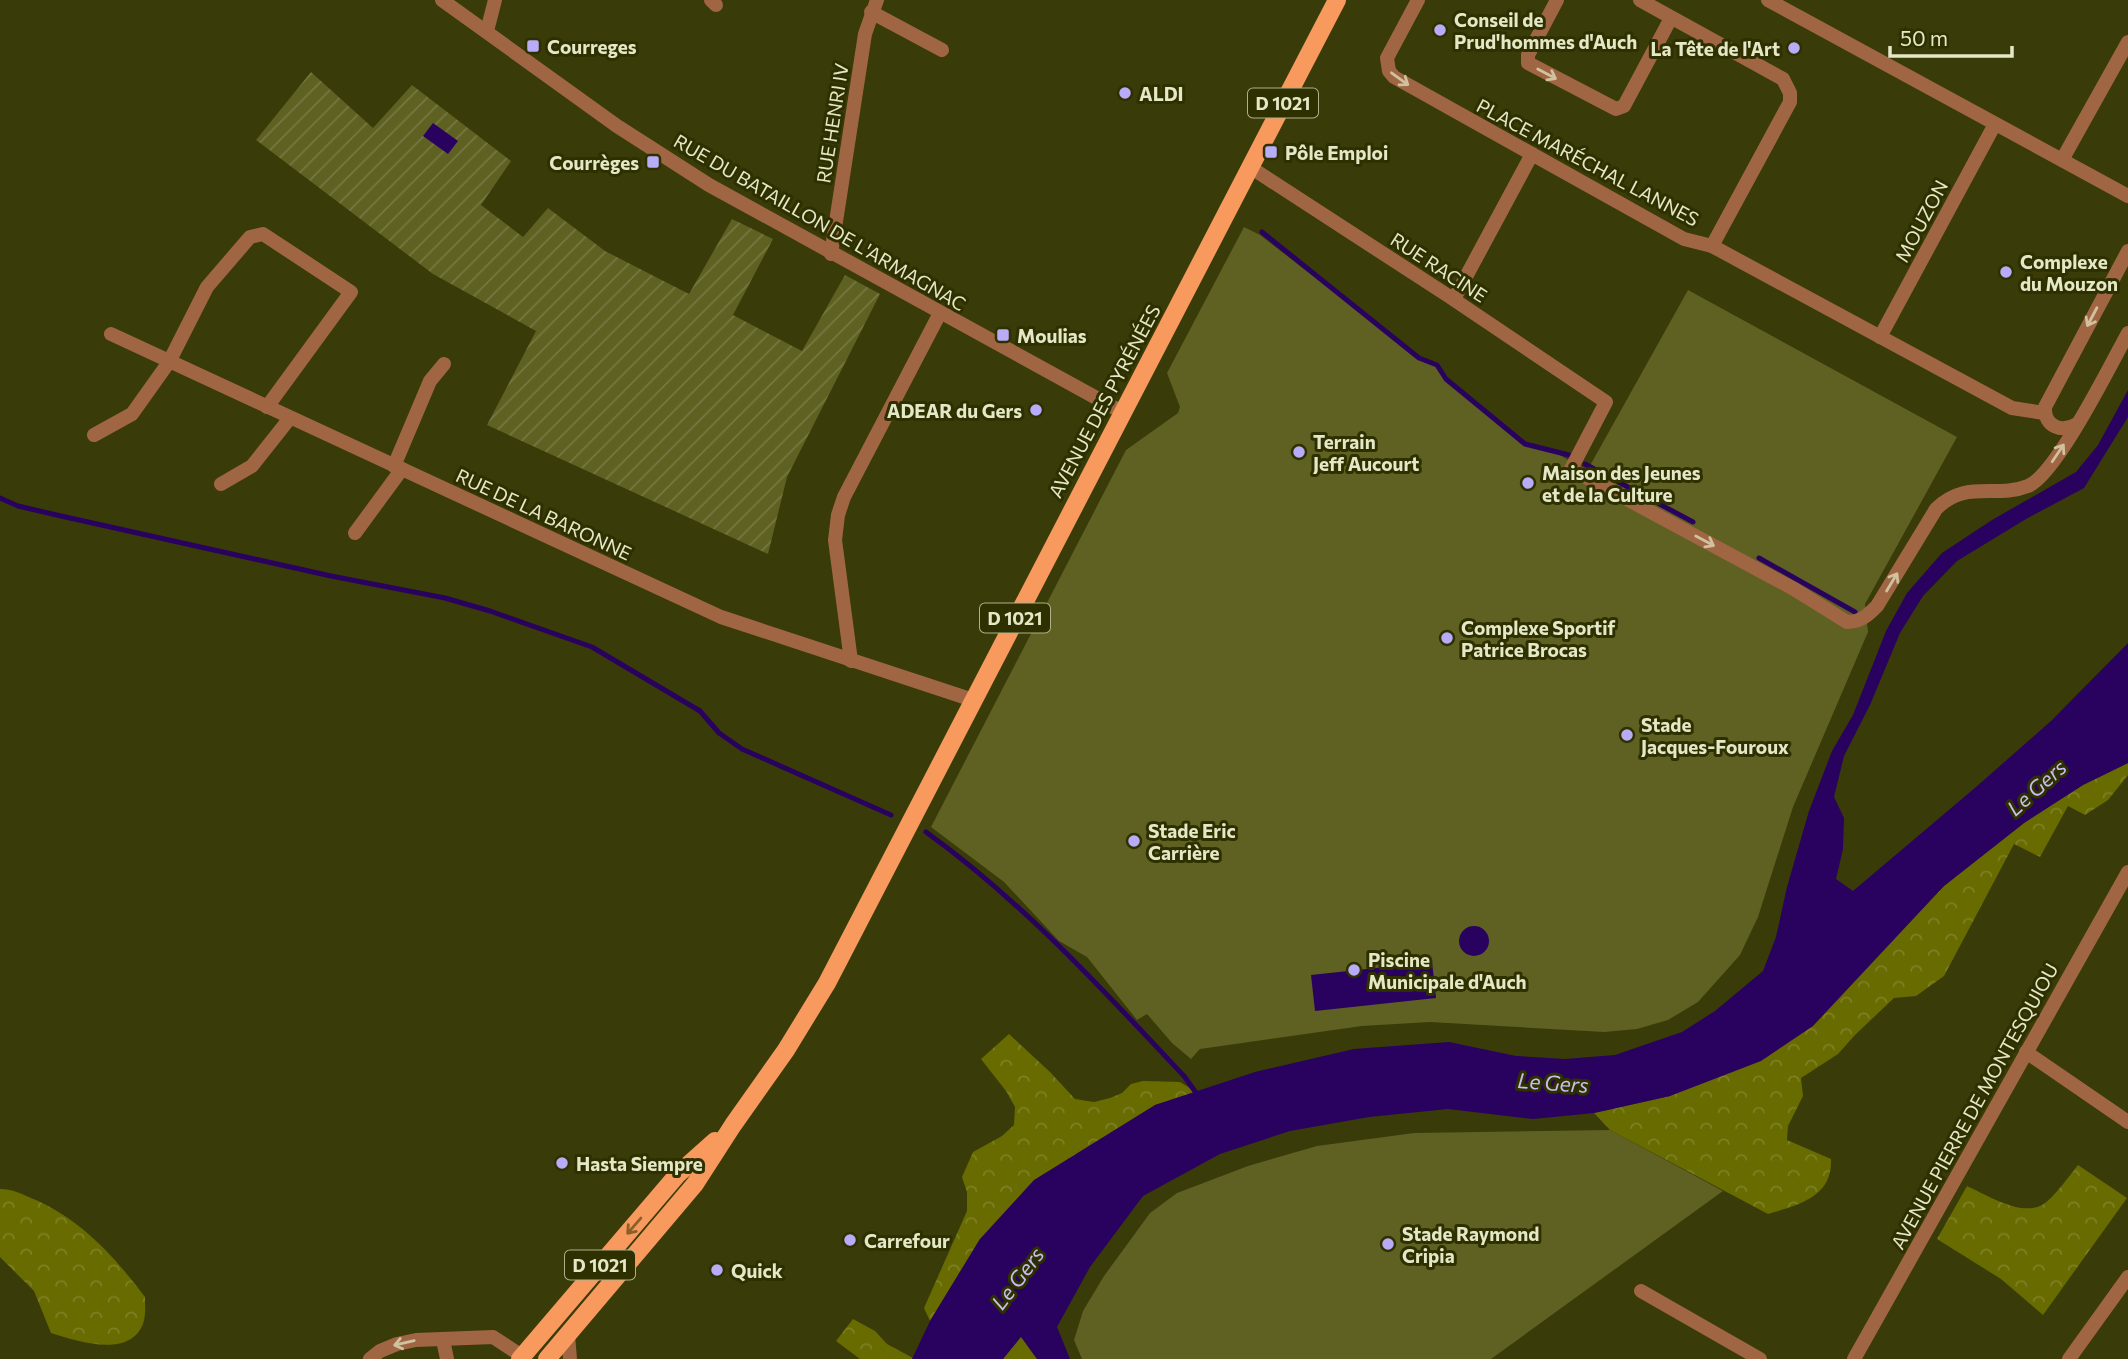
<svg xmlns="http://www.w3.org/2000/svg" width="2128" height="1359" viewBox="0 0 2128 1359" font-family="Commissioner,sans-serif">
  <defs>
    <pattern id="forest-crowns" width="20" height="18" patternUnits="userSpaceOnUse" patternTransform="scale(1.75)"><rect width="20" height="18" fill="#686b00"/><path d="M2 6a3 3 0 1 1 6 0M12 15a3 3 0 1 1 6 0" fill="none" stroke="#7d8024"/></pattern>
    <pattern id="garden-furrows" width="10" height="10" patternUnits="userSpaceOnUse" patternTransform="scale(1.75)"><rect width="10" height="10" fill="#5e6121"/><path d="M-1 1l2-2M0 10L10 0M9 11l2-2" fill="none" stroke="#757840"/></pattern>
  </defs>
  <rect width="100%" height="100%" fill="#393b08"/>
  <g fill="#5e6121">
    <polygon points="1244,227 1260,235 1420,359 1435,366 1445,381 1525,446 1558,454 1587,471 1688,290 1957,437 1865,604 1868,632 1793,807 1758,917 1740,955 1698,1002 1668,1020 1637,1029 1604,1032 1430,1022 1362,1026 1200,1049 1191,1059 1172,1043 1147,1014 1137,1020 1087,957 1059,941 1004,882 931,827 1126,450 1178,413 1180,407 1167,373"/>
    <polygon points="1610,1130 1723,1191 1491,1359 1082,1359 1074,1340 1083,1311 1104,1276 1150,1213 1177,1193 1248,1166 1317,1146 1414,1133"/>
  </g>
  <g fill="url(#forest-crowns)">
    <path d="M2128,763v12l-20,25 -23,15 -17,-9 -28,51 -26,-13 -70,132 -28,20 -22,2 -39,37 -17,19 -37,24 2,18 -15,30 -1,14 44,19c2,38 -33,46 -63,55l-158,-84 -16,-17 76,-17 211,-145 63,-65 80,-63 59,-38z"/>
    <polygon points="1009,1034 1050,1072 1075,1099 1094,1102 1110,1098 1122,1093 1131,1084 1143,1081 1180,1082 1196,1092 1155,1105 980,1239 930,1321 924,1308 967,1211 967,1192 962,1177 973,1152 1002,1136 1014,1125 1015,1107 1006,1091 981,1059"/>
    <path d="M2078,1165l49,33 -84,117 -42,-36 -64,-40 30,-53c20,9 57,33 78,17 10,-7 25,-28 33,-38z"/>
    <path d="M0,1189c12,0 20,4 31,9 49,20 83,58 114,99 0,8 1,19 -2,27 -14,35 -66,17 -92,9l-17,-42 -34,-34z"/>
    <polygon points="853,1319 875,1331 887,1344 913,1358 912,1359 860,1359 836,1341"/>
    <polygon points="1021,1336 1037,1359 1003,1359"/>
  </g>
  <polygon fill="url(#garden-furrows)" points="311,72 373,128 412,85 511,161 481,205 523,237 548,208 605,251 689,294 732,219 773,239 733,315 802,351 845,275 880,294 787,477 768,554 487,425 536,331 433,274 256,140"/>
  <g fill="#29025f">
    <polygon points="433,123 458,141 448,154 423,136"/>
    <polygon points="2128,390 2128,417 2084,488 2026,519 1957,561 1923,596 1900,633 1870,705 1844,756 1834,797 1844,818 1843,849 1836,879 1853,891 1976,787 2051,721 2128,643 2128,763 2083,785 2024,823 1944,886 1813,1026 1761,1061 1670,1096 1594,1113 1533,1119 1448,1109 1369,1117 1290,1131 1220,1154 1143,1196 1090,1267 1057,1327 1070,1359 1037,1359 1021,1337 1003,1359 912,1359 930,1321 980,1239 1034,1180 1155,1105 1255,1072 1354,1049 1449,1042 1516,1056 1565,1059 1615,1055 1682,1032 1715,1011 1763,971 1776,937 1787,887 1809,811 1832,751 1853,715 1886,631 1907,593 1942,553 1992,520 2076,472 2098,445"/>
    <circle cx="1474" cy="941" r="15"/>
    <polygon points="1432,962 1436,998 1315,1011 1311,975"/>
  </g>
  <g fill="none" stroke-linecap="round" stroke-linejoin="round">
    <g stroke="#29025f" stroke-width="5">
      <polyline points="1262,232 1419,358 1437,365 1446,379 1525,444 1569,455"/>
      <polyline points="1585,464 1693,522"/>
      <polyline points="0,498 18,506 61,516 331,576 445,598 490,611 592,647 700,711 719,733 742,749 891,815"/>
      <polyline points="1759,558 1855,612"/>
      <path d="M926,832c96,69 177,158 258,244l15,21"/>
    </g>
    <g stroke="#a06643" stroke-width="14">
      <polyline points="711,0 716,5"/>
      <polyline points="1418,0 1387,58 1389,71 1394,77 1684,239 1712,246 2012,408 2044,413"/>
      <polyline points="1557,0 1528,55 1528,63 1616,109 1624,106 1671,18"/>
      <polyline points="1640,0 1783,79 1790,93 1790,102 1712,246"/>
      <polyline points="871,12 942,50"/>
      <polyline points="487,31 495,0"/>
      <polyline points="2062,160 2128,42"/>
      <path d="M1250,167l197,128 159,107 -35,67 223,120 53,33c14,0 21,-7 30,-16l59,-97c30,-30 59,-10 92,-23 28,-11 83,-122 100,-153"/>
      <polyline points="831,254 865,34 877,0"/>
      <polyline points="1454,299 1532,154"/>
      <polyline points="111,334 721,617 973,700"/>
      <polyline points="1880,337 1995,124"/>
      <path d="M2077,424c-15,9 -33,3 -32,-17l83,-156"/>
      <polyline points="94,435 132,414 169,362 207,287 250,237 263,234 351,292 267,407"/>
      <polyline points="394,466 430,381 444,364"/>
      <polyline points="221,484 252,466 290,418"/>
      <polyline points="355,533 402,469"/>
      <polyline points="851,661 835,540 838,515 844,497 940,313"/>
      <polyline points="1641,1291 1760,1359"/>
      <polyline points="443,1340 447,1359"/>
      <polyline points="370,1359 380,1351 397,1344 416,1340 493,1337 522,1356"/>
    </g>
    <g stroke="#a06643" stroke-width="14">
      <polyline points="442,0 617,126 709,185 1122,412"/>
      <polyline points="1768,0 2128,196"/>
      <polyline points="2026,1052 2128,1122"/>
      <polyline points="568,1335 570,1359"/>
      <polyline points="1854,1359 2128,872"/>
      <polyline points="2069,1359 2128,1277"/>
    </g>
    <g stroke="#f8995e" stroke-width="18">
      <polyline points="520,1359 678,1174 715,1141"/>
      <polyline points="547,1359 695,1184 733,1125 786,1050 827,983 1337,0"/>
    </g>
  </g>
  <defs><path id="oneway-shaft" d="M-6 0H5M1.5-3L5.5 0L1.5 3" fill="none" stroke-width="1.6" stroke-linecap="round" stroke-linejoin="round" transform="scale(1.75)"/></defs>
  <g stroke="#d0c19f">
    <use href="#oneway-shaft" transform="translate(1547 74) rotate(28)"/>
    <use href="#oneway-shaft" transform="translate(1400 79) rotate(36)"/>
    <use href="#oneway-shaft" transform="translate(2092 317) rotate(118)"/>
    <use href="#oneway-shaft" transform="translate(2058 453) rotate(-56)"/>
    <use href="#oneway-shaft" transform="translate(1705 541) rotate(28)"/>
    <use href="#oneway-shaft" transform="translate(1892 582) rotate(-59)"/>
    <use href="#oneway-shaft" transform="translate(404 1343) rotate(167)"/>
  </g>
  <use stroke="#895f2a" href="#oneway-shaft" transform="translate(634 1226) rotate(131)"/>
  <g fill="#b8abf7" stroke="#2f3000" stroke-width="2.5">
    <circle cx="1440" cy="30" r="7"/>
    <rect x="526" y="39" width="14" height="14" rx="3.5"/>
    <circle cx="1794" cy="48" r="7"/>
    <circle cx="1125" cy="93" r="7"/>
    <rect x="1264" y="145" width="14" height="14" rx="3.5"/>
    <rect x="646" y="155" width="14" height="14" rx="3.5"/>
    <circle cx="2006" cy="272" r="7"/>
    <rect x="996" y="328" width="14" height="14" rx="3.5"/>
    <circle cx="1036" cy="410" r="7"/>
    <circle cx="1299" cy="452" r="7"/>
    <circle cx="1528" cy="483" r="7"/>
    <circle cx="1447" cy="638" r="7"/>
    <circle cx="1627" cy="735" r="7"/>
    <circle cx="1134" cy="841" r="7"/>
    <circle cx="1354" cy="970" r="7"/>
    <circle cx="562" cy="1163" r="7"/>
    <circle cx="850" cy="1240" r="7"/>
    <circle cx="1388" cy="1244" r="7"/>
    <circle cx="717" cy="1270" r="7"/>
  </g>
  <g text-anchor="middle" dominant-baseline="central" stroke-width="6" stroke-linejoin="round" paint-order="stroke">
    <g fill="#2f3000" stroke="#aeb18b" stroke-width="2">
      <rect x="1248" y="88.5" width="70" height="29" rx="5"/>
      <rect x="980" y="603.5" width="70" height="29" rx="5"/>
      <rect x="565" y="1250.5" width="70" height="29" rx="5"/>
    </g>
    <g font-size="18" font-weight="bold" fill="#e5e8c7">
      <text x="1283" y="103">D 1021</text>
      <text x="1015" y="618">D 1021</text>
      <text x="600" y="1265">D 1021</text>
    </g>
    <g font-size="19" font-weight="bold" fill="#e5e8c7" stroke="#2f3000" text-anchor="start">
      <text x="1454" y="19">Conseil de<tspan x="1454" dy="22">Prud'hommes d'Auch</tspan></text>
      <text x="547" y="46">Courreges</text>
      <text x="1780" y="48" text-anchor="end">La Tête de l'Art</text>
      <text x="1139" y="93">ALDI</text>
      <text x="1285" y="152">Pôle Emploi</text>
      <text x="639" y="162" text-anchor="end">Courrèges</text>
      <text x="2020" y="261">Complexe<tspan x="2020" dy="22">du Mouzon</tspan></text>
      <text x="1017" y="335">Moulias</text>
      <text x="1022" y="410" text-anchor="end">ADEAR du Gers</text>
      <text x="1313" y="441">Terrain<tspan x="1313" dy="22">Jeff Aucourt</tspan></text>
      <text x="1542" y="472">Maison des Jeunes<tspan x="1542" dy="22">et de la Culture</tspan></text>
      <text x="1461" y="627">Complexe Sportif<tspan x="1461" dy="22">Patrice Brocas</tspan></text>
      <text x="1641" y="724">Stade<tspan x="1641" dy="22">Jacques-Fouroux</tspan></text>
      <text x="1148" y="830">Stade Eric<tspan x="1148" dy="22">Carrière</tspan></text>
      <text x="1368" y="959">Piscine<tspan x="1368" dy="22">Municipale d'Auch</tspan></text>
      <text x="576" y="1163">Hasta Siempre</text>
      <text x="1402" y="1233">Stade Raymond<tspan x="1402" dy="22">Cripia</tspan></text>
      <text x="864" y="1240">Carrefour</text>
      <text x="731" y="1270">Quick</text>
    </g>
    <g font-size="19" fill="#e5e8c7" stroke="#2f3000">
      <text transform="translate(832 123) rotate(-81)">RUE HENRI IV</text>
      <text transform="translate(1588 162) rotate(28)">PLACE MARÉCHAL LANNES</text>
      <text transform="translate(1921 221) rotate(-62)">MOUZON</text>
      <text transform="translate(820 222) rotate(30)">RUE DU BATAILLON DE L'ARMAGNAC</text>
      <text transform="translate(1439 267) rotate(33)">RUE RACINE</text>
      <text transform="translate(1104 401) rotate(-62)">AVENUE DES PYRÉNÉES</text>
      <text transform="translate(544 514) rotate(25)">RUE DE LA BARONNE</text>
      <text transform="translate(1974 1106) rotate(-61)">AVENUE PIERRE DE MONTESQUIOU</text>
    </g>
    <g font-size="21" font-style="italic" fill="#c6beef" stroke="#2f3000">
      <text transform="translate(2036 787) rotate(-42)">Le Gers</text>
      <text transform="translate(1553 1082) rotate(4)">Le Gers</text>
      <text transform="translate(1017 1278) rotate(-53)">Le Gers</text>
    </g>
  </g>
  <path d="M1890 46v10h122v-10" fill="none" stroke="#e5e8c7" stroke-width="3.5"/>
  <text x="1900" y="46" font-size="21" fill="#e5e8c7" stroke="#2f3000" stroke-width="5" paint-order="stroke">50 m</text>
</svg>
